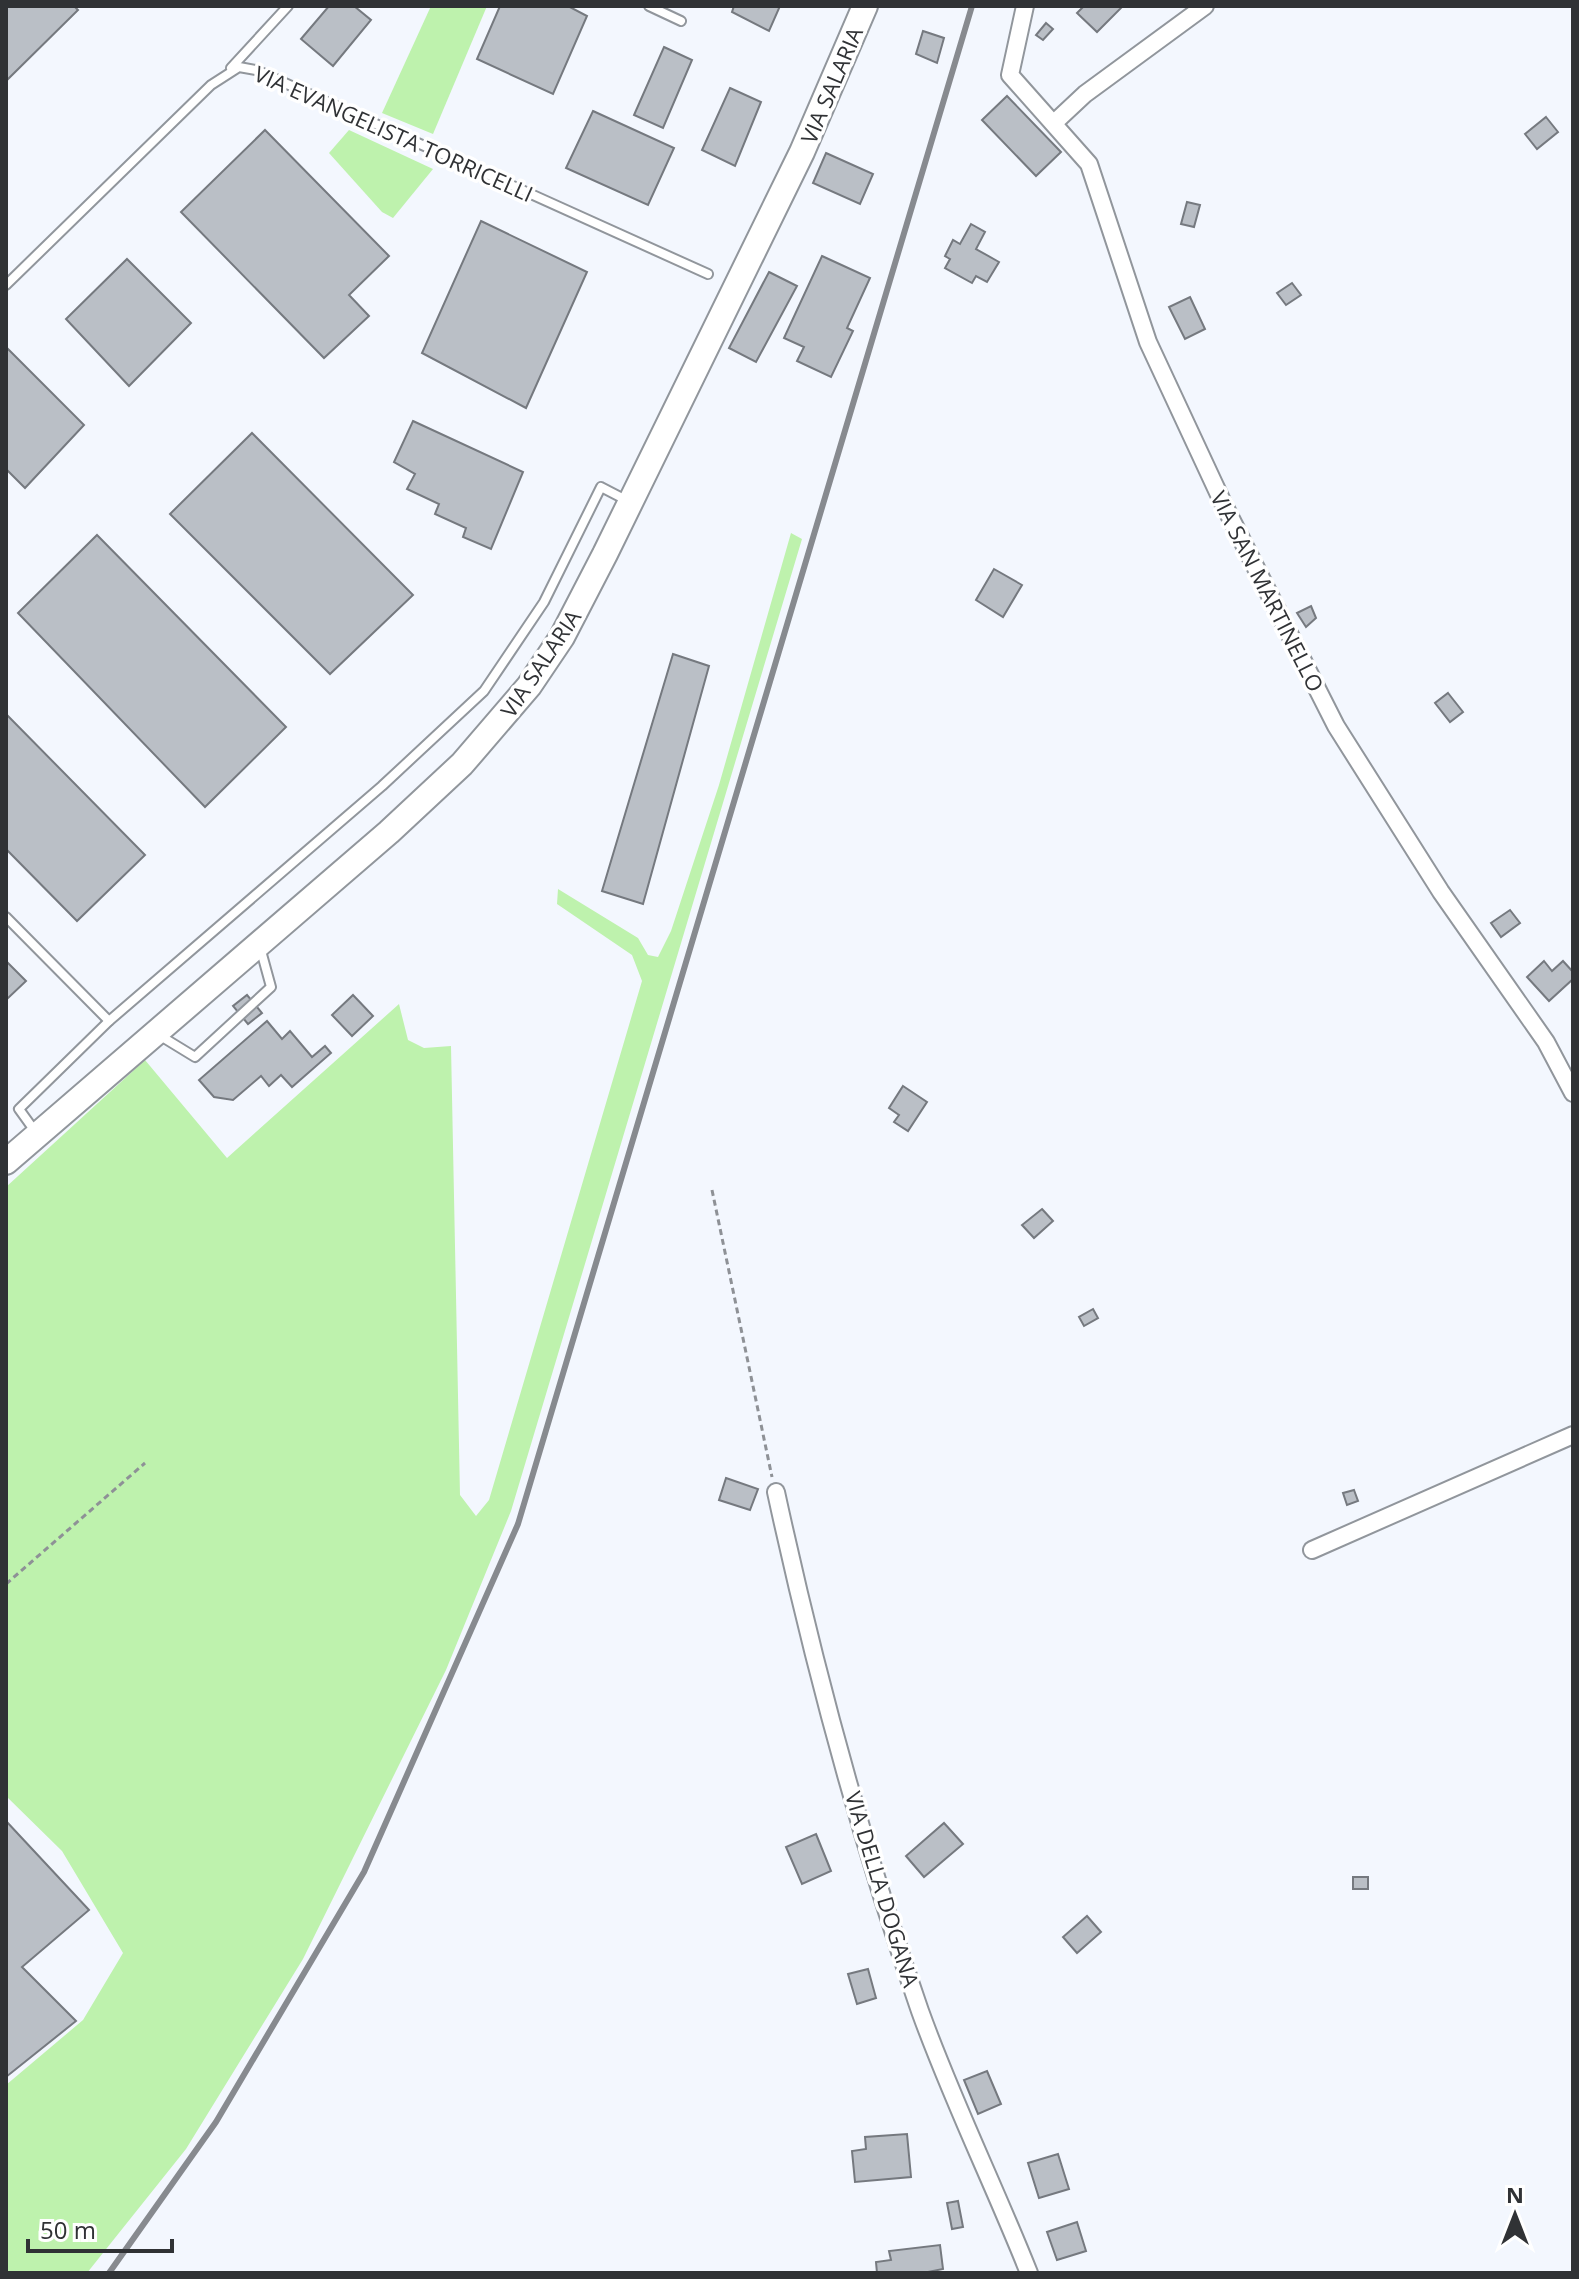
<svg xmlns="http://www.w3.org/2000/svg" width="1579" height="2279" viewBox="0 0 1579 2279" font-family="'Open Sans',sans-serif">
  <rect width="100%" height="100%" fill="#f3f7fe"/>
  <g fill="#bef2ad">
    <polygon points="431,6 487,6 433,134 382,113"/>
    <polygon points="349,130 433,169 393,218 382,212 329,153"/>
    <polygon points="791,533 802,539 511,1511 446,1670 303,1959 186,2149 87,2273 6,2273 6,2085 83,2020 123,1953 62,1851 6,1796 6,1187 145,1060 227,1158 399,1004 408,1040 424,1048 451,1046 460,1495 476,1516 489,1500 642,981 632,955 557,904 558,889 638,938 648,955 658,957 671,931 719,785"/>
  </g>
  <g fill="#babfc6" stroke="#75797f" stroke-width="2">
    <polygon points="6,6 74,6 78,10 6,81"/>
    <polygon points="329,6 354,6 371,20 333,66 301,39"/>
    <polygon points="500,6 568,6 587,16 553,94 477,59"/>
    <polygon points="734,6 780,6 769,31 732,12"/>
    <polygon points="1084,6 1118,6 1121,8 1097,32 1077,13"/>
    <polygon points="1046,23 1053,29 1043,40 1036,35"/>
    <polygon points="923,31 944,38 937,63 916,54"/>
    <polygon points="664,47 692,60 663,128 634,115"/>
    <polygon points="730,88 761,102 735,166 702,150"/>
    <polygon points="1007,96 1061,152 1036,176 982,120"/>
    <polygon points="593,111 674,148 648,205 566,168"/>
    <polygon points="1546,117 1558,132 1537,149 1525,134"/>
    <polygon points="265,130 389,256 349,295 369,316 324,358 181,212"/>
    <polygon points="826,153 873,174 860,204 813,183"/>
    <polygon points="1187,202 1200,205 1194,227 1181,224"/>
    <polygon points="481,221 587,272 526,408 422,353"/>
    <polygon points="971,224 985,232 976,249 999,262 987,282 976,276 972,283 945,268 950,259 945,256 953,240 960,244"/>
    <polygon points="822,256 870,278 847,328 853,331 831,377 797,361 804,347 784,338"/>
    <polygon points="127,259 191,323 129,386 66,319"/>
    <polygon points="769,272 797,286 756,362 729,348"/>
    <polygon points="1292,283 1301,295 1286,305 1277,293"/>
    <polygon points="1190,297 1205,329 1185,339 1169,307"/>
    <polygon points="6,347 84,425 25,488 6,469"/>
    <polygon points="413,421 523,472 491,549 463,537 466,528 435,514 439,504 407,489 415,474 394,462"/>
    <polygon points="252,433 413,595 330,674 170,514"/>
    <polygon points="97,535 286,727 205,807 18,613"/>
    <polygon points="994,569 1022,585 1003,617 976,600"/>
    <polygon points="1311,606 1316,618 1306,627 1297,613"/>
    <polygon points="673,654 709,666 643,904 602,891"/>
    <polygon points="1448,693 1463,712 1450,722 1435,703"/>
    <polygon points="6,714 145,855 77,921 6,849"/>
    <polygon points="1510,910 1520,923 1501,937 1491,923"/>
    <polygon points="6,961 26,981 6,1000"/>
    <polygon points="1544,961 1552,971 1563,961 1573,972 1573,979 1549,1001 1527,977"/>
    <polygon points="247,995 262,1013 248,1024 233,1006"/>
    <polygon points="353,995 373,1016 352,1036 332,1015"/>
    <polygon points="267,1021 282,1039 290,1031 312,1057 325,1046 331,1053 292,1087 281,1075 269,1086 261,1076 233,1100 214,1097 199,1080"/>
    <polygon points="903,1086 927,1102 908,1131 894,1122 899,1115 889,1108"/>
    <polygon points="1042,1209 1053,1221 1034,1238 1022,1225"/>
    <polygon points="1093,1309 1098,1318 1084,1326 1079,1317"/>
    <polygon points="726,1478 758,1489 750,1510 719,1500"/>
    <polygon points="1354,1490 1358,1501 1347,1505 1343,1493"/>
    <polygon points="6,1821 89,1910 22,1967 76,2021 6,2077"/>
    <polygon points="944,1823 963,1844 924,1877 906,1856"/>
    <polygon points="816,1834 831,1871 802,1884 786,1847"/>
    <rect x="1353" y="1877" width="15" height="12"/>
    <polygon points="1087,1916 1101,1932 1077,1953 1063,1937"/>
    <polygon points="868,1969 876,1998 857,2004 848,1974"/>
    <polygon points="987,2071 1001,2104 978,2114 964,2080"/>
    <polygon points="907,2134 911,2177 855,2182 852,2151 866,2149 865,2137"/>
    <polygon points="1058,2154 1069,2189 1039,2198 1028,2163"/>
    <polygon points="958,2201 963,2227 952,2229 947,2203"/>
    <polygon points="1077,2222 1086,2251 1057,2260 1047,2232"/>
    <polygon points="940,2245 943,2269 923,2273 877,2273 876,2262 891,2260 889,2251"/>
  </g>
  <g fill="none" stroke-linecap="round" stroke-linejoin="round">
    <defs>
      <g id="service">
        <polyline points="649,6 681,21"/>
        <polyline points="231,68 288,6"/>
        <polyline points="6,285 211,85 239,67 256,70 708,274"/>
        <polyline points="6,917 109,1021"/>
        <polyline points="159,1035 195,1057 271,987 260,947"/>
        <polyline points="37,1134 19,1109 109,1021 382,786 484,691 544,602 601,487 628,501"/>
      </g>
      <g id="minor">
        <polyline points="1025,6 1010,75 1089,164 1148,342 1222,501 1336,726 1441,892 1546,1042 1573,1093"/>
        <polyline points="1054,123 1085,94 1205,6"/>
        <path d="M776,1492c38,175 85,350 144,519 32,89 74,174 109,262"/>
        <polyline points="1312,1550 1573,1435"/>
      </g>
      <polyline id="secondary" points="6,1162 389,832 462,764 529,686 562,637 605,554 802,152 865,6"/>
    </defs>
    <use href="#service" stroke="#91969c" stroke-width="12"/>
    <use href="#minor" stroke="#91969c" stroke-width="20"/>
    <use href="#secondary" stroke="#91969c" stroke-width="28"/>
    <g stroke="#8e9196" stroke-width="3" stroke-dasharray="6 4" stroke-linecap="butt">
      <polyline points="712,1190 772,1477"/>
      <polyline points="6,1584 145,1463"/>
    </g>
    <use href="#service" stroke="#fff" stroke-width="8"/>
    <use href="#minor" stroke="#fff" stroke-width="16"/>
    <use href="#secondary" stroke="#fff" stroke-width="24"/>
    <polyline stroke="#878a8f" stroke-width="6" points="109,2273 216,2122 364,1872 518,1524 972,6"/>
  </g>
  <g text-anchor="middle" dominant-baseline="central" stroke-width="7" stroke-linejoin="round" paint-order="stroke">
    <g font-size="22" fill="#303235" stroke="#fff">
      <text transform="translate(831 85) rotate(-67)">VIA SALARIA</text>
      <text transform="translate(394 133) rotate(24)">VIA EVANGELISTA TORRICELLI</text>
      <text transform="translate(1268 591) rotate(63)">VIA SAN MARTINELLO</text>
      <text transform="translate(540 663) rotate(-56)">VIA SALARIA</text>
      <text transform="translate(883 1889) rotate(73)">VIA DELLA DOGANA</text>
    </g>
  </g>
  <rect width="1579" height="2279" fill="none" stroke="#303235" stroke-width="16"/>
  <g transform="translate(1515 2215)" stroke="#ffffff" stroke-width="6" paint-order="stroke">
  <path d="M0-6L14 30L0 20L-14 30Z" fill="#303235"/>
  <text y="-12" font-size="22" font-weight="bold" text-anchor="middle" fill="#303235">N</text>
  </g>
  <path d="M28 2239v12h144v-12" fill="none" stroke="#303235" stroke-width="4"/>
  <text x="40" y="2239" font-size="24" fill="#303235" stroke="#ffffff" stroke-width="6" paint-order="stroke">50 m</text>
</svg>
